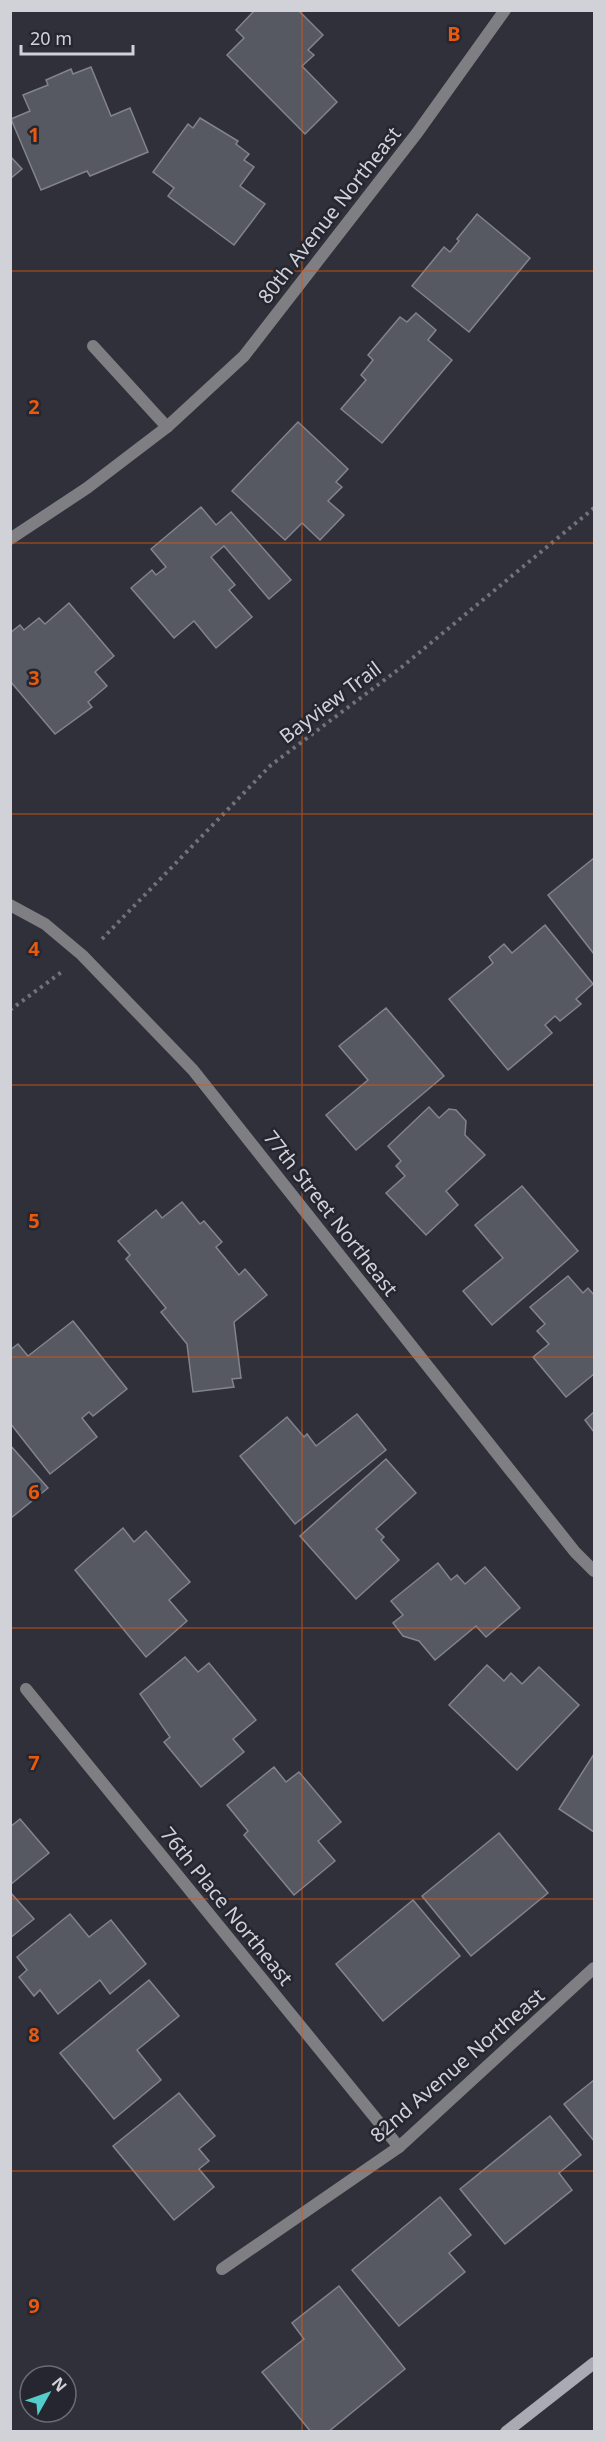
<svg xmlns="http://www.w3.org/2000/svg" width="605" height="2442" viewBox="0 0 605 2442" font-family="'Noto Sans',sans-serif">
  <rect width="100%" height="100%" fill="#2f3039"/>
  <g fill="#565862" stroke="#82838e" stroke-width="1.5">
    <polygon points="255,10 298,10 323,35 308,50 314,55 302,66 337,102 305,134 227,55 244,38 236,30"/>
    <polygon points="91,67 111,116 130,108 148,152 90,176 87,171 41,190 11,119 30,111 23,95 48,85 46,80 71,69 73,74"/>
    <polygon points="200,118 238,141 236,144 249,154 244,160 254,167 240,186 265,204 234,245 168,196 174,188 153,172 188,124 193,128"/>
    <polygon points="10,156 22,169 10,179"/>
    <polygon points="477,214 530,258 469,332 412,286 444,247 450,252 459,241 457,239"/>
    <polygon points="416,313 436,330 428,340 452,360 382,443 341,409 366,380 361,375 373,360 368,355 400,317 407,322"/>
    <polygon points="298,422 348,469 336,482 342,487 328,501 344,515 320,540 302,523 285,540 232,491"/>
    <polygon points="201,507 216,525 231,512 291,580 269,599 224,546 211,557 235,585 229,590 252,617 216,648 194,621 174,638 131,588 152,570 156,575 166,567 151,549"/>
    <polygon points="69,603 114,656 95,672 107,686 88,702 92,707 55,734 10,681 10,633 20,625 24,630 39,618 45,624"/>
    <polygon points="594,858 594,954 548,895"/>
    <polygon points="545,925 593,984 576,999 581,1004 560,1021 555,1016 545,1025 552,1033 508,1070 449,999 493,963 489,957 504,944 512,953"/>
    <polygon points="386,1008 444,1076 356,1150 326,1115 368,1080 339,1046"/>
    <polygon points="429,1107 439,1118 449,1109 456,1110 466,1121 465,1135 485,1155 446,1191 458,1205 426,1235 386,1193 405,1176 396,1166 401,1161 388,1146"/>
    <polygon points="522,1186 578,1251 492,1325 463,1291 503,1258 475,1225"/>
    <polygon points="182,1202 200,1224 204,1221 222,1242 216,1247 239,1275 245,1269 267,1295 234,1322 241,1378 232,1379 234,1387 193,1392 187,1344 161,1312 166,1308 126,1259 130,1255 118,1241 156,1210 162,1218"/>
    <polygon points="568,1276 583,1293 588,1288 594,1295 594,1374 566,1397 533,1357 549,1344 537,1331 545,1324 530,1307"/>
    <polygon points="73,1321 127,1389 93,1416 89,1412 82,1418 97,1437 50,1474 10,1423 10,1350 18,1344 28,1356"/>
    <polygon points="594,1412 594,1432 585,1420"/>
    <polygon points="357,1414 386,1450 295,1524 240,1456 287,1417 304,1437 307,1434 316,1446"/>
    <polygon points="10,1445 48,1488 11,1518 10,1517"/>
    <polygon points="386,1459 416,1493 376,1529 384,1537 381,1540 399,1560 356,1599 300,1536"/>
    <polygon points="123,1528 134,1542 146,1531 190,1582 169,1600 187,1621 146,1657 75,1570"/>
    <polygon points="438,1563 451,1580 457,1575 465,1584 485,1567 520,1608 486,1637 476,1626 435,1660 419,1641 403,1636 393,1623 403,1615 391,1601"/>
    <polygon points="185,1657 198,1672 209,1663 256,1720 233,1739 244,1752 201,1787 164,1742 170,1737 140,1694"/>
    <polygon points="487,1665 504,1681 511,1673 522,1684 539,1667 579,1705 517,1770 449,1705"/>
    <polygon points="594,1754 594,1832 559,1809"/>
    <polygon points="274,1767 286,1782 299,1772 341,1822 318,1841 335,1861 294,1895 244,1835 248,1831 227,1805"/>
    <polygon points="20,1819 49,1853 10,1885 10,1827"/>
    <polygon points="499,1833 548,1893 471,1956 422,1896"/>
    <polygon points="10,1892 34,1919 10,1938"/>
    <polygon points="413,1900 460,1956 383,2021 336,1964"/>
    <polygon points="70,1914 89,1937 111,1920 146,1964 110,1994 100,1980 58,2014 40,1990 34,1996 19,1977 27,1970 17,1957"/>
    <polygon points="149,1980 179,2016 137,2050 161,2080 114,2119 60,2053"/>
    <polygon points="594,2080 594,2141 564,2104"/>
    <polygon points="179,2093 215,2136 199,2149 209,2161 199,2169 214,2187 174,2220 113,2146"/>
    <polygon points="550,2116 581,2155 559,2173 572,2190 505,2244 460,2189"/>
    <polygon points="440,2197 471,2235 449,2253 465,2272 399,2326 352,2270"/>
    <polygon points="339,2286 405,2369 328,2432 311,2432 262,2372 304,2339 292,2323"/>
  </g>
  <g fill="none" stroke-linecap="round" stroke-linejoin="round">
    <g stroke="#71727a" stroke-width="4" stroke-dasharray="3 4.5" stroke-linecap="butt">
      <polyline points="102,939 271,765 403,666 594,508"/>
      <polyline points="10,1010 63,971"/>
    </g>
    <g stroke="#7e7e83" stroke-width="12">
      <polyline points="93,346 167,427"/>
      <polyline points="10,539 87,488 167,427 244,356 417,133 505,10"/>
      <polyline points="10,905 45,924 82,955 193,1070 575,1552 594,1571"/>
      <polyline points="26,1689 399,2147"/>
      <polyline points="222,2269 399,2147 594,1968"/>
    </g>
    <polyline stroke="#a9aab2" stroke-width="12" points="506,2432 594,2363"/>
  </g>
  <path fill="none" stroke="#e8590c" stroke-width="1.5" stroke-opacity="0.55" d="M302,10v2422M10,271h584M10,543h584M10,814h584M10,1085h584M10,1357h584M10,1628h584M10,1899h584M10,2171h584"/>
  <g text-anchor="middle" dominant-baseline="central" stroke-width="5" stroke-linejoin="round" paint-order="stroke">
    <g font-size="20" fill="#d1d2d8" stroke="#25262f">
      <text transform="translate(329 215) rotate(-52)">80th Avenue Northeast</text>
      <text transform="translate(330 702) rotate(-37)">Bayview Trail</text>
      <text transform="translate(331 1213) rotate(52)">77th Street Northeast</text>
      <text transform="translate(227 1906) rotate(51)">76th Place Northeast</text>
      <text transform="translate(457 2065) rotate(-41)">82nd Avenue Northeast</text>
    </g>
  </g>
  <g font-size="20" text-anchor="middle" font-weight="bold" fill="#e8590c" stroke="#25262f" stroke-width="5" stroke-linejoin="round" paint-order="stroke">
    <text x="454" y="41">B</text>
    <text x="34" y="142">1</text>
    <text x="34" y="414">2</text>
    <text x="34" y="685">3</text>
    <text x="34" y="956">4</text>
    <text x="34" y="1228">5</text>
    <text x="34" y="1499">6</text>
    <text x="34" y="1770">7</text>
    <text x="34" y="2042">8</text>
    <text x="34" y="2313">9</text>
  </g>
  <rect width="605" height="2442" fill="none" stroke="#d1d2d8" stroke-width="24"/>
  <g transform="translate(48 2394) rotate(50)"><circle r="28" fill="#25262f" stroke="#6a6b73" stroke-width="1.5"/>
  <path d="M0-4.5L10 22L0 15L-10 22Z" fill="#53cdcb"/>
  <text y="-9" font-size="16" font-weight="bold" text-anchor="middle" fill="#d1d2d8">N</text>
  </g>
  <path d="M21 45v9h112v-9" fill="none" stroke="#d1d2d8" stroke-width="3"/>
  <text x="30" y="45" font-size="18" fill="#d1d2d8" stroke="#25262f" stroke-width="4.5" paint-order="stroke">20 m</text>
</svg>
